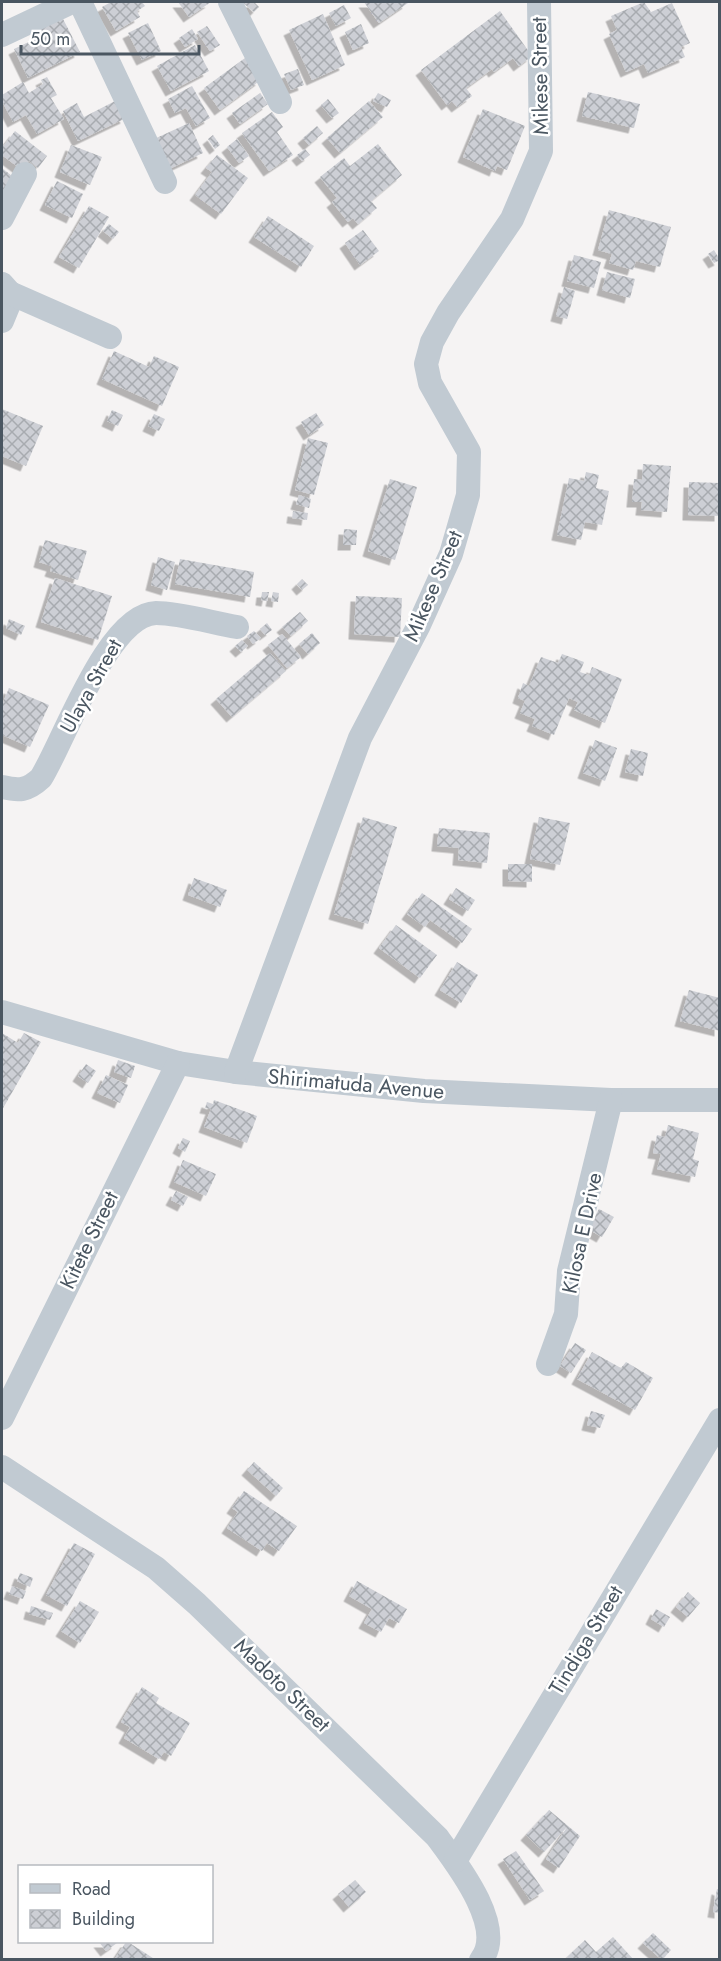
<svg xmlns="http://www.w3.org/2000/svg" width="721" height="1961" viewBox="0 0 721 1961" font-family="Jost,sans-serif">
  <defs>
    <pattern id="building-cross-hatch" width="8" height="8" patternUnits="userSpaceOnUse" patternTransform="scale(1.5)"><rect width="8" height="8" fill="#cdcfd5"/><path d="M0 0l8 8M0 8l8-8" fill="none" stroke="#a8abb0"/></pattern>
    <filter id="shadow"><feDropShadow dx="-5.5" dy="5.5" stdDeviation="0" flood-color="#0004"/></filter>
  </defs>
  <rect width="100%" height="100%" fill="#f5f3f3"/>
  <g fill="url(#building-cross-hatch)" filter="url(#shadow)">
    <polygon points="111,2 142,2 145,6 137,11 140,17 116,31 102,7"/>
    <polygon points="178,2 211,2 189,17"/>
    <polygon points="242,2 254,2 259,7 254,12"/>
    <polygon points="364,2 407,2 408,3 379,23"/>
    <polygon points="644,2 651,12 672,3 690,43 681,47 685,57 648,73 644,64 626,72 609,34 617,30 611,16"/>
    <polygon points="344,5 351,18 336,26 329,13"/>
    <polygon points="500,11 532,56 519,66 513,58 494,72 492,69 466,88 472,96 457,107 452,101 447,105 421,70"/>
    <polygon points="323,14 345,65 312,80 289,30"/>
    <polygon points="62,17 80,52 28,78 14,49 41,36 37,29"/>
    <polygon points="148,23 161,51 142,60 128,33"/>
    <polygon points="361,24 369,43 353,50 345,32"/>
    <polygon points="207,26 220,45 210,51 197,32"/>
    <polygon points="192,29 198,39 185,47 179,38"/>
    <polygon points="195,45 209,71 171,91 157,66"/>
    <polygon points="245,58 261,80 220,110 204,88"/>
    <polygon points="298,69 304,85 291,90 284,74"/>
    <polygon points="47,77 57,95 51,98 64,119 37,134 26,115 13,122 2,101 2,95 23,82 29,93 43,84 41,80"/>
    <polygon points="192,86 210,118 196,126 186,108 175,113 168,99"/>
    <polygon points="588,92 640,104 634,128 582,116"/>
    <polygon points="260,93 268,104 240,124 232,113"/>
    <polygon points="378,93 391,100 387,107 373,101"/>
    <polygon points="328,99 339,113 332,118 321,105"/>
    <polygon points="117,100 126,118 78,141 63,111 77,103 84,117"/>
    <polygon points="369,101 383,117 340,153 327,138"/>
    <polygon points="483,109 525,126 507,170 497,166 495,171 463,157"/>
    <polygon points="272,112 283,127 277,132 293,155 269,171 242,133"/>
    <polygon points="189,123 203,153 167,170 152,140"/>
    <polygon points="317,126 323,133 309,145 303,138"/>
    <polygon points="15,131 47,156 38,168 29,161 22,170 2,155 2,148"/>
    <polygon points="213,135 220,145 215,149 208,139"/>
    <polygon points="237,139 249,156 239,163 227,147"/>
    <polygon points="378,144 402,175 371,201 377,208 358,224 353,218 348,222 332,202 337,198 320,177 344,158 350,166"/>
    <polygon points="71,145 102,157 90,185 60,172"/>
    <polygon points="305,149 310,155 302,161 297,155"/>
    <polygon points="217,155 248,178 221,214 195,195 212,172 206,168"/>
    <polygon points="2,168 17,180 2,199"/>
    <polygon points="57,181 83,194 72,218 45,205"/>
    <polygon points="89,206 109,217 79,268 59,257"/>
    <polygon points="609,210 671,227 660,267 636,261 633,270 609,263 612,254 598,250"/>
    <polygon points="268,216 314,246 301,267 254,237"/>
    <polygon points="109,224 119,232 113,239 103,231"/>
    <polygon points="363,230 379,251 360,265 345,243"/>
    <polygon points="714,250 720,260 714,263 708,254"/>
    <polygon points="574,255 601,262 594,288 567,281"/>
    <polygon points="607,272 635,279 630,298 602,290"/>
    <polygon points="564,287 575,291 567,319 556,316"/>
    <polygon points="114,351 149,367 154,356 179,367 162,406 102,379"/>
    <polygon points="2,409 43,426 26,466 2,456"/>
    <polygon points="112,410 123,415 118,426 107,421"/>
    <polygon points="316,413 324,425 309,435 301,422"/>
    <polygon points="154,414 165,419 159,431 148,426"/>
    <polygon points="308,438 328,443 314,495 295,490"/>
    <polygon points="643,464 671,466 667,512 641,510 642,502 632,502 634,479 642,480"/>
    <polygon points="586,472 599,475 596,488 609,491 602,525 585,522 581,540 557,535 569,478 584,481"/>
    <polygon points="390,479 417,487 395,560 368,551"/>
    <polygon points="689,482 720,483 720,516 688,515"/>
    <polygon points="299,495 311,499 309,508 296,504"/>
    <polygon points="293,511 308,513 307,520 292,518"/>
    <polygon points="344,529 357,530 356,545 343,545"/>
    <polygon points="45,540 87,551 78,580 50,571 52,566 39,562"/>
    <polygon points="158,557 175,562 167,590 151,585"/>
    <polygon points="180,559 254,572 250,597 175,584"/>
    <polygon points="55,578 112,596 98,640 41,622"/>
    <polygon points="302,579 308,585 302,590 297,584"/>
    <polygon points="262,592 269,592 267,601 261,600"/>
    <polygon points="273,592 279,593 278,602 271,601"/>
    <polygon points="356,596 402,598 400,637 354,634"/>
    <polygon points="300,612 308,621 291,636 282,627"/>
    <polygon points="9,619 25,626 21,635 6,628"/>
    <polygon points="267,623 272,630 265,635 260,629"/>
    <polygon points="254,631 261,638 253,644 247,636"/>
    <polygon points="312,633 320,643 308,654 299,644"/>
    <polygon points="282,634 301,657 287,668 268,645"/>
    <polygon points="242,640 248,646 241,652 235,646"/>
    <polygon points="270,653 286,671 232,717 216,699"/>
    <polygon points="562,654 584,662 580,672 589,675 592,667 622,679 605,723 574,710 578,702 569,698 554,735 532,726 535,719 520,713 525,701 518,698 523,683 529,686 541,657 558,663"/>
    <polygon points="9,688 49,705 30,747 2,735 2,705"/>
    <polygon points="595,740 617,748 605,781 583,773"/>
    <polygon points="631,749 648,753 643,776 625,772"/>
    <polygon points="363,817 397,827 368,924 334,914"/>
    <polygon points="539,817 570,823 560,865 530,859"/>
    <polygon points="439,828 490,833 487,863 458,860 459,848 437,846"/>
    <polygon points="508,864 532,864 532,882 508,881"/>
    <polygon points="194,878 227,890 220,907 188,895"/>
    <polygon points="456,888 475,900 468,911 449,899"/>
    <polygon points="422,893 472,929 462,943 430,920 425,927 407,914"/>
    <polygon points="396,925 437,955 420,978 379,948"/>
    <polygon points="457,962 478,975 461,1003 440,990"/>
    <polygon points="689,990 720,998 720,1031 680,1021"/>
    <polygon points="2,1033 18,1043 24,1033 41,1042 2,1110"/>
    <polygon points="118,1060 135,1066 131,1078 114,1072"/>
    <polygon points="86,1064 96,1071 88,1083 78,1076"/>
    <polygon points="106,1075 128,1085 120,1103 97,1093"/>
    <polygon points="214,1100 257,1116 247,1143 204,1127 211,1109 205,1108 207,1102 213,1104"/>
    <polygon points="668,1125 699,1133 693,1159 699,1161 695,1177 657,1169 661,1154 653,1153 657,1135 665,1137"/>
    <polygon points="183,1138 190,1141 185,1152 178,1148"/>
    <polygon points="183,1160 216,1174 206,1196 174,1182"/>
    <polygon points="176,1191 188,1197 183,1206 171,1200"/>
    <polygon points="599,1209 614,1217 602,1237 588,1229"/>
    <polygon points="575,1343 586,1350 571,1373 560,1366"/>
    <polygon points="592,1352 621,1368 626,1362 653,1378 635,1410 577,1379"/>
    <polygon points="591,1411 605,1415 600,1428 587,1425"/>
    <polygon points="254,1462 283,1488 276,1496 247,1470"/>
    <polygon points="244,1491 297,1526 279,1551 267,1543 262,1551 227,1528 238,1512 232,1508"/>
    <polygon points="74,1543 95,1554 67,1606 46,1595"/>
    <polygon points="20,1573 33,1578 30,1587 17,1581"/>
    <polygon points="357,1581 407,1609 399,1623 389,1618 381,1632 364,1623 372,1609 349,1596"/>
    <polygon points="12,1586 26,1591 23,1599 9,1594"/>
    <polygon points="688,1592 700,1603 688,1617 676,1607"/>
    <polygon points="80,1601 99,1612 80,1643 61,1631"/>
    <polygon points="31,1606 53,1613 50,1620 29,1614"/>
    <polygon points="656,1609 670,1617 664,1627 651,1619"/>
    <polygon points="142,1687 159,1698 156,1703 190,1723 171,1756 164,1752 159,1759 124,1738 130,1727 121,1722"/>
    <polygon points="549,1810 580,1836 559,1868 546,1859 567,1827 544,1852 526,1835"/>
    <polygon points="516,1851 544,1891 530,1900 503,1859"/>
    <polygon points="355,1880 366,1892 349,1907 338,1894"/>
    <polygon points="717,1889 720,1890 720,1913 713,1912"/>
    <polygon points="653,1933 671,1950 662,1960 643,1943"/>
    <polygon points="613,1937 634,1960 570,1960 567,1957 585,1940 596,1952"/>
    <polygon points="99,1942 116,1942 117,1943 106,1951"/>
    <polygon points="126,1942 128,1942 156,1960 114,1960"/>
  </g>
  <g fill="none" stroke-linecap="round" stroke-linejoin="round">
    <g stroke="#c1cad2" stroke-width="24">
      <polyline points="80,2 165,182"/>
      <polyline points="230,2 280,102"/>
      <polyline points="2,35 72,2"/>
      <polyline points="2,218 25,174"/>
      <polyline points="2,284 10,293 9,304 2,321"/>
      <polyline points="10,293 110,337"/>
      <path d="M2,787c17,4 25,4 39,-9 23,-37 67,-164 115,-165 24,0 57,10 81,14"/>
      <polyline points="2,1012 178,1063 236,1072 424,1091 611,1100 720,1100"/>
      <polyline points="236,1072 360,738 418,627 451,554 468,495 469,452 430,383 426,364 432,342 448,313 512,219 541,151 539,2"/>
      <polyline points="548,1364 566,1314 569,1271 611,1100"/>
      <polyline points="2,1418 178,1063"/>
      <path d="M2,1467l154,101 41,36 240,233c20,27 70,91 44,123"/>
      <polyline points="455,1861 720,1420"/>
    </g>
  </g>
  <g text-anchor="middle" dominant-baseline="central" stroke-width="5" stroke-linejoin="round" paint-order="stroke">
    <g font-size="21" fill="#4a5661" stroke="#fff">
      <text transform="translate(540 76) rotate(-91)">Mikese Street</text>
      <text transform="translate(433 586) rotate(-67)">Mikese Street</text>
      <text transform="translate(91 686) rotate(-61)">Ulaya Street</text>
      <text transform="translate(356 1084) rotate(5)">Shirimatuda Avenue</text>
      <text transform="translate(582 1233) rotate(-78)">Kilosa E Drive</text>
      <text transform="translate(89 1240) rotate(-64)">Kitete Street</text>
      <text transform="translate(586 1640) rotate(-59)">Tindiga Street</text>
      <text transform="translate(282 1685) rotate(44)">Madoto Street</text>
    </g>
  </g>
  <rect width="721" height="1961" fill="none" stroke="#4a5661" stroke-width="6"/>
  <rect x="18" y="1865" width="195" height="78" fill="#ffffff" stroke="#b7bbc0" stroke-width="1.5"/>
  <rect x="30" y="1884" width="30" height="9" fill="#c1cad2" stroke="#b7bbc0" stroke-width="1.5"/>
  <text x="72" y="1895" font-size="18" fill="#4a5661">Road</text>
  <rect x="30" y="1910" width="30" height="18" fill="url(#building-cross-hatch)" stroke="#b7bbc0" stroke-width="1.5"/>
  <text x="72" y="1925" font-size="18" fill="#4a5661">Building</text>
  <path d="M21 45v9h178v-9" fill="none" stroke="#4a5661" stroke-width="3"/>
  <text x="30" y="45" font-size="18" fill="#4a5661" stroke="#ffffff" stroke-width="4.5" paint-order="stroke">50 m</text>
</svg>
